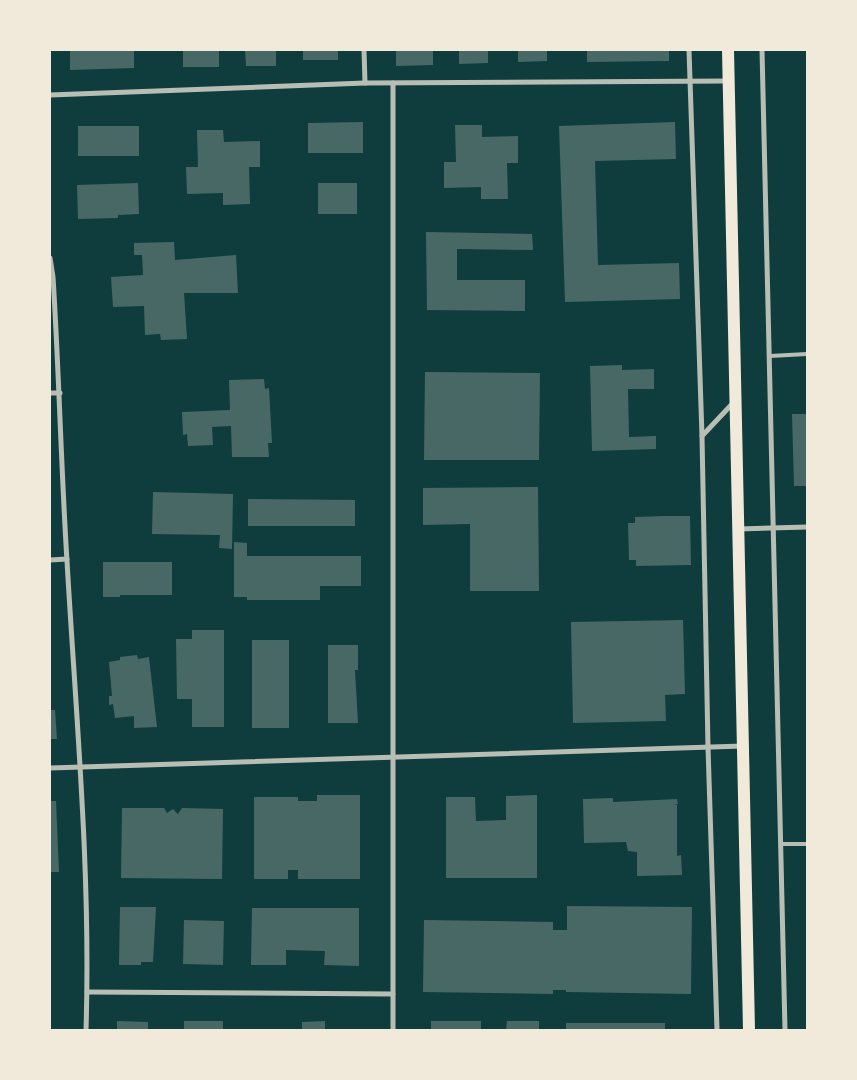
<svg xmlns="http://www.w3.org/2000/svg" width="857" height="1080" viewBox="0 0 857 1080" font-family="'Zilla Slab',serif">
  <rect width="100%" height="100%" fill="#0f3d3e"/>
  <g fill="#486865">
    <polygon points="70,50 134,50 134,68 70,70"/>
    <rect x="183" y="50" width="36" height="17"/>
    <polygon points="245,50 276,50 276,66 246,66"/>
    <rect x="303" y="50" width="35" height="10"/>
    <polygon points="396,50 433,50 433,65 396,66"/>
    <polygon points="459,50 488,50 488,63 459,64"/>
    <polygon points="518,50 547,50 547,61 518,62"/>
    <polygon points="587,50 669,50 669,61 587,62"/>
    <polygon points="363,122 363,153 308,153 308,123"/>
    <polygon points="675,122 676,159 595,161 598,265 679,263 680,299 565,302 559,126"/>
    <polygon points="455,125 482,125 482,137 518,136 518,163 507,163 508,199 481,199 481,187 444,188 444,162 456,162"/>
    <rect x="78" y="126" width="61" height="30"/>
    <polygon points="197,130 223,130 224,142 260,141 260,167 249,167 250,204 223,205 223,193 187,194 186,167 198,167"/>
    <polygon points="138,183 139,214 118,215 118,218 78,219 77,185"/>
    <rect x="318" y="183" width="39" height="31"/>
    <polygon points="426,232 532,234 533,250 457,249 457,280 525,280 525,311 427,310"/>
    <polygon points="174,242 175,260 236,255 238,293 184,293 187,339 161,340 160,334 145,335 144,306 113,307 111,277 143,275 142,255 134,255 134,243"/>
    <polygon points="622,365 622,370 654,369 654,389 628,389 629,437 656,436 656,449 592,451 590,366"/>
    <polygon points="425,372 540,373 539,460 424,460"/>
    <polygon points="264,379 265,389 269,388 272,443 268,443 269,457 232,457 231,426 212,427 213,445 188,446 187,434 183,435 182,412 230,410 229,380"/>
    <polygon points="792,414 807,414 807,486 794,486"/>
    <polygon points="538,487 539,591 470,591 470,524 423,525 423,488"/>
    <polygon points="153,492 233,494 232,549 219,548 220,535 152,534"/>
    <polygon points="248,499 355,500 355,526 248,526"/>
    <polygon points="666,516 690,516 691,565 636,566 636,560 629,560 628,523 635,523 635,517"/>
    <polygon points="234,542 247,543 247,556 361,556 361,586 320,586 320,600 247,600 247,597 234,597"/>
    <polygon points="103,562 172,562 172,595 120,595 120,597 103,597"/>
    <polygon points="683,620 685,694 665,695 666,721 573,723 571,622"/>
    <polygon points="192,630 224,630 224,727 192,727 192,699 177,699 176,639 192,639"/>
    <rect x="252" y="640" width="37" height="88"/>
    <polygon points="328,645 358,645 358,670 355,670 358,723 328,723"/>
    <polygon points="137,655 138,659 149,657 157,727 134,728 134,716 115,718 113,704 109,705 109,696 112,696 109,662 120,660 120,657"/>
    <polygon points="50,710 55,710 57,739 50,739"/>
    <polygon points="317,795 360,795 360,879 298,879 298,870 288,870 288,879 254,879 254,797 298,797 298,801 317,801"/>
    <polygon points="537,795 537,878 446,878 446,797 475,797 476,821 506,820 506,796"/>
    <polygon points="613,798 613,802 677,799 678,804 675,804 677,805 677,856 681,855 682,875 637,876 637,852 628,851 626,842 584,843 583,799"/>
    <polygon points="50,801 56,801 59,872 50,872"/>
    <polygon points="122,808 164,808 167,813 173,809 178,814 182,808 223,809 222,879 121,878"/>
    <polygon points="567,906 692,907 691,994 566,992 566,990 553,990 553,994 423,992 424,920 553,922 553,930 567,930"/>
    <polygon points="120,907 156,907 153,962 141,962 141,965 119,965"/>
    <polygon points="252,908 359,908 359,966 324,965 325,951 323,951 286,950 286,965 251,965"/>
    <polygon points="184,920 224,921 223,965 183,964"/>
    <polygon points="117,1021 148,1022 148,1030 117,1030"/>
    <rect x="184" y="1021" width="39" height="9"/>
    <polygon points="325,1021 325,1030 302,1030 302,1022"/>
    <rect x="431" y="1021" width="50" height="9"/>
    <polygon points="507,1021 539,1021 539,1030 506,1030"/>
    <rect x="566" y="1023" width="99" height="7"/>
  </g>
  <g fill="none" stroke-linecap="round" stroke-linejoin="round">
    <g stroke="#b8beb3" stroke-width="4">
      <polyline points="770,356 807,354"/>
      <polyline points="781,844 807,844"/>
    </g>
    <g stroke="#b8beb3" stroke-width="5">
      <polyline points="364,50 365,83"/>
      <polyline points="689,50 702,436 708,747 717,1030"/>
      <polyline points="762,50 785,1030"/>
      <polyline points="50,95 365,83 728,81"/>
      <path d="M50,258l3,19c6,95 8,189 14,284 9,156 24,313 19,469"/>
      <polyline points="50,393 60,393"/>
      <polyline points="702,436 733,403"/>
      <polyline points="738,529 807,527"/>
      <polyline points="50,560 67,559"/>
      <polyline points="50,768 743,746"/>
      <polyline points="87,992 393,994"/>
      <polyline points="393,1030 393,83"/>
    </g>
    <polyline stroke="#f1e9da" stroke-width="12" points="728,50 749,1030"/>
  </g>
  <rect width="857" height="1080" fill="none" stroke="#f1e9da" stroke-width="102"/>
</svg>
